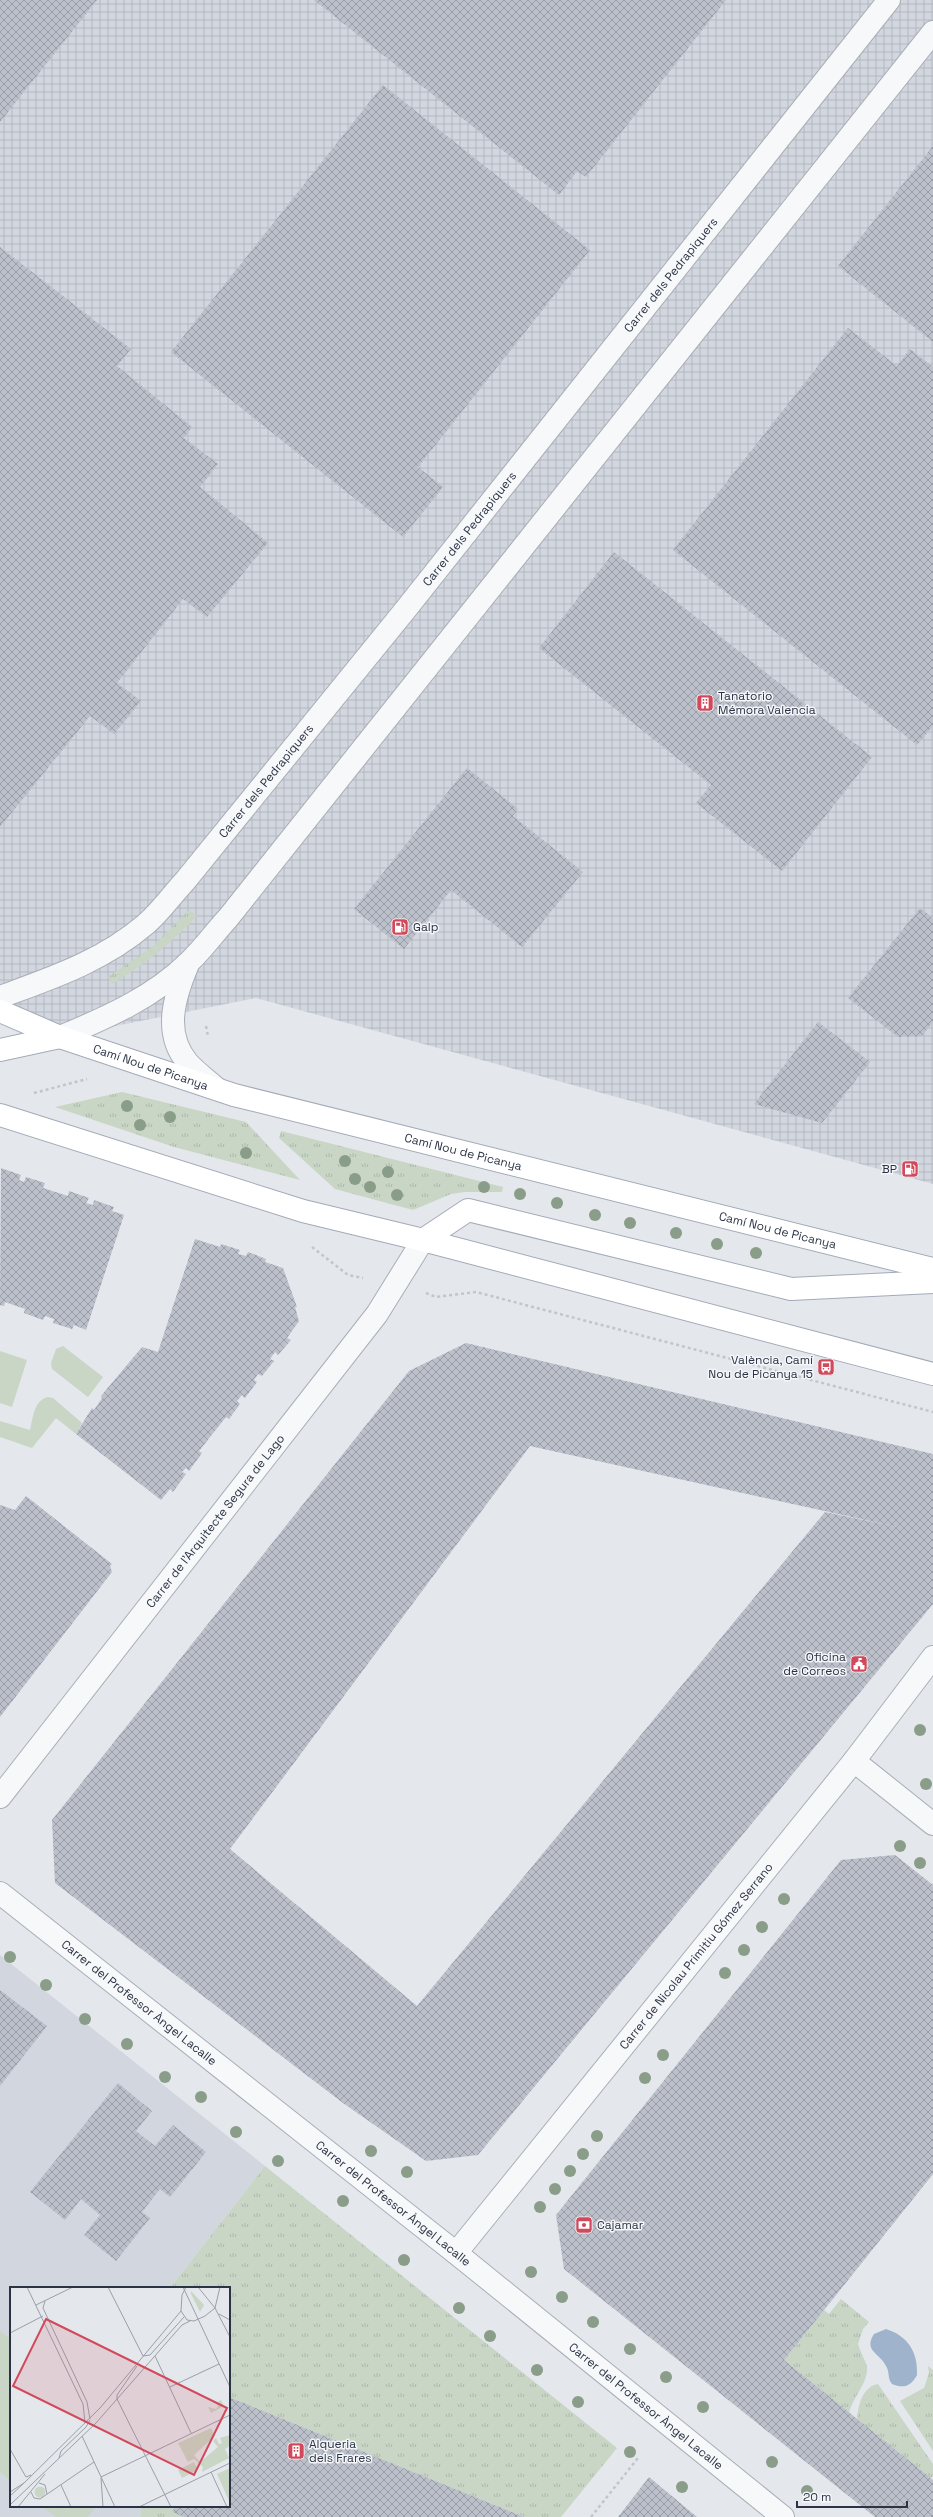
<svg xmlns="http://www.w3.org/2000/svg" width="933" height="2517" viewBox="0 0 933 2517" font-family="'Space Grotesk',sans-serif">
  <defs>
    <pattern id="industrial-grid" width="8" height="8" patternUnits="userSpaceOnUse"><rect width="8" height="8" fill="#d2d6de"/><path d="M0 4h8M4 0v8" fill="none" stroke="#b4b8c0"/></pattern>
    <pattern id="grass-tufts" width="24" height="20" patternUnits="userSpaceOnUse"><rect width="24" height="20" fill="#c9d6c5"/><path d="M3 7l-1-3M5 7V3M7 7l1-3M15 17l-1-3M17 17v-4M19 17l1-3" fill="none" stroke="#adb8ab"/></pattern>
    <pattern id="building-cross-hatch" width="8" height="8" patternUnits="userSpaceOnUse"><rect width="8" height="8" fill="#bbc0ca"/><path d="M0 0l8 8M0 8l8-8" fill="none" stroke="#989da6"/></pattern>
  </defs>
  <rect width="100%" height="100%" fill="#e4e7ec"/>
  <polygon fill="#d2d6de" points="0,1955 265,2166 170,2288 11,2288 11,2506 142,2506 140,2517 0,2517"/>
  <polygon fill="url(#industrial-grid)" points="0,0 933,0 933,1184 256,998 60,1037 0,1018"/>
  <g fill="url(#grass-tufts)">
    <path d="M189,910l8,6c-25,27 -53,49 -85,68l-4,-7 44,-30z"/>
    <polygon points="122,1092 246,1122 300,1180 174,1147 55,1107"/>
    <polygon points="281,1131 503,1187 502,1192 465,1192 451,1194 413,1210 335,1189 279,1138"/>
    <polygon points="265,2166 617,2448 561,2517 524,2517 229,2397 229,2288 170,2288"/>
    <path d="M841,2299l28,23 -6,7 -5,15c2,8 7,15 9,23 2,14 -14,30 -18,46l-65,-53 40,-50 5,4z"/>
    <polygon points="928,2366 933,2370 933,2451 900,2401 924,2388 929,2373"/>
    <path d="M878,2384l55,80v13l-3,1 -73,-59c1,-13 5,-32 21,-35z"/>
    <polygon points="142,2506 175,2506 172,2512 184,2517 140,2517"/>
  </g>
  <g fill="#c9d6c5">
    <polygon points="63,1346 103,1377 88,1397 52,1369 51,1363 56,1349"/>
    <polygon points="0,1351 27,1360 12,1407 0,1403"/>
    <path d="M48,1397l5,1 29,25 -6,11 -20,-16 -24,30 -32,-11v-16l30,9c3,-12 4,-30 18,-33z"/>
    <polygon points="0,2331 11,2340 11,2481 0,2472"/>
    <polygon points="42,2506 96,2506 88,2517 56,2517"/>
  </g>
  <path fill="#9fb4cc" d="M886,2329c22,7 32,23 31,46 -6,11 -13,14 -25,9 -5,-6 -2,-12 -6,-18 -6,-13 -23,-15 -12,-32z"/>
  <g fill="url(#building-cross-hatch)" fill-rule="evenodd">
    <polygon points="0,0 97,0 0,122"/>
    <polygon points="314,0 726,0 586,177 577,171 559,195"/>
    <polygon points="383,85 590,250 418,467 443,487 403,537 171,352"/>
    <polygon points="933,146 933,342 838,266"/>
    <polygon points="0,247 131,349 117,366 192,427 184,438 218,464 200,487 268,543 207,617 183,599 117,683 141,701 114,734 90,716 0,827"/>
    <polygon points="848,328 897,366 910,349 933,367 933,726 917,745 673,550"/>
    <polygon points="614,552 872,757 782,871 696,803 711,785 539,648"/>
    <polygon points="467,768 518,809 513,816 583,872 522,947 451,890 404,949 354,909"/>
    <polygon points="920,908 933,918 933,1022 922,1036 898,1037 848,998"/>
    <polygon points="818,1022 870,1062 822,1123 754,1104"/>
    <polygon points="1,1168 21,1175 19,1180 24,1182 26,1177 45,1183 43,1188 68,1196 69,1191 89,1198 86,1203 93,1205 94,1200 114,1207 112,1211 124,1215 86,1330 74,1325 72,1329 53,1323 54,1319 45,1316 43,1320 24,1313 25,1309 5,1302 4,1306 0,1305"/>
    <polygon points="195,1239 220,1247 221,1244 240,1250 238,1254 246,1256 248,1252 266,1259 265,1262 283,1268 297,1307 295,1307 299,1321 287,1338 291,1340 278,1355 275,1352 270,1359 274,1361 262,1376 258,1374 254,1380 257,1382 245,1398 242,1395 237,1401 240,1404 229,1419 226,1417 199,1451 202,1453 189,1471 186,1468 182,1472 186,1474 173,1492 170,1489 161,1500 76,1434 92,1408 94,1410 102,1398 101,1396 142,1347 158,1352"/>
    <path d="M466,1343l467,111v150l-455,551 -52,6 -83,-58 -288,-220 -3,-63 357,-449zM530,1446l367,81 -72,-15 -408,494 -187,-157z"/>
    <polygon points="26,1496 112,1564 110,1566 112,1572 0,1717 0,1505 15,1510"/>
    <polygon points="895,1855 933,1885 933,2174 784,2360 933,2480 933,2517 875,2517 564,2269 556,2215 841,1860"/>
    <polygon points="0,1990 47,2026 0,2086"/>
    <polygon points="118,2083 152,2111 136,2131 155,2146 173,2125 206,2152 170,2197 160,2189 142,2212 150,2218 116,2261 84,2235 100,2215 81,2199 65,2220 30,2192"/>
    <polygon points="229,2397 524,2517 184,2517 172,2512 175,2506 229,2506"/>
    <polygon points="649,2477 697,2517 618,2517"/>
  </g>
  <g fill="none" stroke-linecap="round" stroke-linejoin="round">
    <defs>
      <g id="minor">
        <path d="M188,964c-13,31 -26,69 0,99 8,9 19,17 28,25"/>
        <path id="s1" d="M0,997c52,-19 103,-36 146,-73 14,-12 26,-29 39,-43l221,-272 483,-609"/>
        <path d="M60,1037c46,-19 94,-40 129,-75 14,-13 26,-30 39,-44l705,-886"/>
        <polyline points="854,1761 933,1824"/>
        <path id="s2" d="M0,1797l377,-483 46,-74"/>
        <path id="s3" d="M0,1893l456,360 327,264"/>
        <path id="s4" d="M456,2253l398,-492 79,-104"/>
      </g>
      <g id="primary">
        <path id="s5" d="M0,1011l60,26 174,58 699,174"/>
        <polyline points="0,1050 60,1037"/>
        <polyline points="0,1115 303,1211 423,1240 933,1374"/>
        <polyline points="423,1240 468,1210 791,1289 933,1282"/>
      </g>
    </defs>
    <use href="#minor" stroke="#a9aeb7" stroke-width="24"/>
    <use href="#primary" stroke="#a3abb8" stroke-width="24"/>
    <g stroke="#c2c5cb" stroke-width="2.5" stroke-dasharray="3 3" stroke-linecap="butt">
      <polyline points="206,1026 208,1036"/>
      <polyline points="34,1093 87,1079"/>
      <polyline points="312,1247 348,1275 363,1278"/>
      <polyline points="426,1293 436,1297 476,1292 933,1412"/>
      <polyline points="591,2517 638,2458"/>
    </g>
    <use href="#minor" stroke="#f7f8fa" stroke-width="22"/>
    <use href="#primary" stroke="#fff" stroke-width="22"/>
  </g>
  <g fill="#899d89">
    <circle cx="127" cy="1106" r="6"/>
    <circle cx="170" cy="1117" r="6"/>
    <circle cx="140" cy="1125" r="6"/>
    <circle cx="246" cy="1153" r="6"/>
    <circle cx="345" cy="1161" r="6"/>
    <circle cx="388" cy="1172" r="6"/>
    <circle cx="355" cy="1179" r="6"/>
    <circle cx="370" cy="1187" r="6"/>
    <circle cx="484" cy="1187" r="6"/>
    <circle cx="520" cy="1194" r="6"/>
    <circle cx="397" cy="1195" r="6"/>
    <circle cx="557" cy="1203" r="6"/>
    <circle cx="595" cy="1215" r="6"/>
    <circle cx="630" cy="1223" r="6"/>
    <circle cx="676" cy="1233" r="6"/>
    <circle cx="717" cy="1244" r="6"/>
    <circle cx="756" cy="1253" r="6"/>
    <circle cx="920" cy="1730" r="6"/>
    <circle cx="926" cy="1784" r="6"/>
    <circle cx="900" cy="1846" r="6"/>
    <circle cx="920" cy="1863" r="6"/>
    <circle cx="784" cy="1899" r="6"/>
    <circle cx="762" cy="1927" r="6"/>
    <circle cx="744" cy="1950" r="6"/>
    <circle cx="10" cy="1957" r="6"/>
    <circle cx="725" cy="1973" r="6"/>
    <circle cx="46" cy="1985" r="6"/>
    <circle cx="85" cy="2019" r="6"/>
    <circle cx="127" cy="2044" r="6"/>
    <circle cx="663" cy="2055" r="6"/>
    <circle cx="165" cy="2077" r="6"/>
    <circle cx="645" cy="2078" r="6"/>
    <circle cx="201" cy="2097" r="6"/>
    <circle cx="236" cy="2132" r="6"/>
    <circle cx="597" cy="2136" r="6"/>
    <circle cx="371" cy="2151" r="6"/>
    <circle cx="583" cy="2154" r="6"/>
    <circle cx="278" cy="2161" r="6"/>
    <circle cx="570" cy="2171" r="6"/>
    <circle cx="407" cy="2172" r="6"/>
    <circle cx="555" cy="2189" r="6"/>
    <circle cx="343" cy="2201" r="6"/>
    <circle cx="540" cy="2207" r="6"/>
    <circle cx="404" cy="2260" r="6"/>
    <circle cx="531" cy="2272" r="6"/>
    <circle cx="562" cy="2297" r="6"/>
    <circle cx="459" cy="2308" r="6"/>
    <circle cx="593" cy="2322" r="6"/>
    <circle cx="490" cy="2336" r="6"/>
    <circle cx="630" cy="2349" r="6"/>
    <circle cx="537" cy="2370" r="6"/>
    <circle cx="666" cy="2377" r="6"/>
    <circle cx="578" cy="2402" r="6"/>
    <circle cx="703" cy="2407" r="6"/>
    <circle cx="630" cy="2452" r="6"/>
    <circle cx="772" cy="2462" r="6"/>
    <circle cx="682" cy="2487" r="6"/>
    <circle cx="807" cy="2491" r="6"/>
  </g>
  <defs>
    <symbol id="building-square" viewBox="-11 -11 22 22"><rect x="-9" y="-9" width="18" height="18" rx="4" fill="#d1495b" stroke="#f4f6f9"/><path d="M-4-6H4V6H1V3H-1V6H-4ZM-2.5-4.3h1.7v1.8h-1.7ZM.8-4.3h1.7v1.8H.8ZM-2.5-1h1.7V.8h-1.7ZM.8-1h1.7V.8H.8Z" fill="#fff"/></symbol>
    <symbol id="fuel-square" viewBox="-11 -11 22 22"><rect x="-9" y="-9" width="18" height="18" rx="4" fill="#d1495b" stroke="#f4f6f9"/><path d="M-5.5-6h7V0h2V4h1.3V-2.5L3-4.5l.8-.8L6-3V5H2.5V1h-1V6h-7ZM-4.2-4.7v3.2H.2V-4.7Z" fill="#fff"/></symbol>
    <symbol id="bus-square" viewBox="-11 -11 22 22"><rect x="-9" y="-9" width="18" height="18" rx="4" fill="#d1495b" stroke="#f4f6f9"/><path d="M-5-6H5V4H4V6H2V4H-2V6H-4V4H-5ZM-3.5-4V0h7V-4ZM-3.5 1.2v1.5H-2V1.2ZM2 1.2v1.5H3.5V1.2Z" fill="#fff"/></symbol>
    <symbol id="civic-square" viewBox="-11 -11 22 22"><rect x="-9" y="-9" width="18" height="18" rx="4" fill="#d1495b" stroke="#f4f6f9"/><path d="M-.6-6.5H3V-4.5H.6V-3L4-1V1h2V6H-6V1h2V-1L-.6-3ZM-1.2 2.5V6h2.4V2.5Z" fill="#fff"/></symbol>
    <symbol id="bank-square" viewBox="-11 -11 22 22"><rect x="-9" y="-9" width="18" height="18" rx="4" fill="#d1495b" stroke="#f4f6f9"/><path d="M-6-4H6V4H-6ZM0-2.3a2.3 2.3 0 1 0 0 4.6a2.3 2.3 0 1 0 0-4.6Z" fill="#fff"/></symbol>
  </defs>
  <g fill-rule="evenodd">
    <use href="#building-square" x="695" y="693" width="20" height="20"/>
    <use href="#fuel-square" x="390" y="917" width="20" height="20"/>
    <use href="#fuel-square" x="900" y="1159" width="20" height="20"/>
    <use href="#bus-square" x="816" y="1357" width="20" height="20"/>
    <use href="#civic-square" x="849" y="1654" width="20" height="20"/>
    <use href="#bank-square" x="574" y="2215" width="20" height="20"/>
    <use href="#building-square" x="286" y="2441" width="20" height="20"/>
  </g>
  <g text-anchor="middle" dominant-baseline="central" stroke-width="3" stroke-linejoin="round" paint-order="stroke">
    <g font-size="12" fill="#2b3445" stroke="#f4f6f9">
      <text stroke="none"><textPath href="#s1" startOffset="999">Carrer dels Pedrapiquers</textPath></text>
      <text stroke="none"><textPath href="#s1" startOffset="675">Carrer dels Pedrapiquers</textPath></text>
      <text stroke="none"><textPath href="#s1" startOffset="351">Carrer dels Pedrapiquers</textPath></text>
      <text stroke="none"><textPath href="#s5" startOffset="161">Camí Nou de Picanya</textPath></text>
      <text stroke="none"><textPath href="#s5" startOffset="485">Camí Nou de Picanya</textPath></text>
      <text stroke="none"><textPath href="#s5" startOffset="809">Camí Nou de Picanya</textPath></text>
      <text stroke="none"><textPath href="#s2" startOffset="350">Carrer de l'Arquitecte Segura de Lago</textPath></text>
      <text stroke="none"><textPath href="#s4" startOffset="382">Carrer de Nicolau Primitiu Gómez Serrano</textPath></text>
      <text stroke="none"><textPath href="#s3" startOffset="177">Carrer del Professor Àngel Lacalle</textPath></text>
      <text stroke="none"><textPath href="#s3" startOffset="501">Carrer del Professor Àngel Lacalle</textPath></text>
      <text stroke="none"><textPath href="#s3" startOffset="825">Carrer del Professor Àngel Lacalle</textPath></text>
    </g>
    <g font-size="12" fill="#2b3445" stroke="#f4f6f9" text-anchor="start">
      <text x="718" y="696">Tanatorio<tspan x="718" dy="14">Mémora Valencia</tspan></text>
      <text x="413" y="927">Galp</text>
      <text x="897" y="1169" text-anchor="end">BP</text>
      <text x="813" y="1360" text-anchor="end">València, Camí<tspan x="813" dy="14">Nou de Picanya 15</tspan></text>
      <text x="846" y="1657" text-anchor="end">Oficina<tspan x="846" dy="14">de Correos</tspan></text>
      <text x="597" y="2225">Cajamar</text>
      <text x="309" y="2444">Alqueria<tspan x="309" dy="14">dels Frares</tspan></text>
    </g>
  </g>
  <g transform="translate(10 2287)">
    <rect width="220" height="220" fill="#e4e7ec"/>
    <path d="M181,4l13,14 -4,7 -9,-18zM211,113l3,6 -13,7 -3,-6 8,2 2,-3 -2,-3zM201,141l4,8 -21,19 6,7 18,-15 -5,-6 3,-3 3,6 3,-1 -2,-5 10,-3v11l-5,3 4,9 -27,14 1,-5 -9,-8 -6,3 -10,-19zM220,181v35l-13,-29zM24.5 205a5.5 5.5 0 1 1 11 0a5.5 5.5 0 1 1-11 0Z" fill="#c9d6c5"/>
    <path d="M184,175l4,8 -16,8 -4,-8z" fill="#c9d6c5"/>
    <path fill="none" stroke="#9a9fa9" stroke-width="1" d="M17,0l56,117 2,19M98,0l35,69M173,0l47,100M176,0l-4,8 -1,16 6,9 7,1 11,-5 10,-8 5,-21M188,0l17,21 15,29M35,14l-2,7 44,94 3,17M26,18l37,-18M209,27l11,6M0,46l33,-17M133,69l7,-1 34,-38M145,69l36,77M160,100l49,-23M107,112l54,108M107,112v-4l20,-29M72,149l33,71M0,162l16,28 5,-2M49,171l2,-7 25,-24 4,-7M201,185l16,35M91,190l129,-62M91,191l2,29M29,196l6,2 2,9M51,198l10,22M0,205l14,-9 76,-75 81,-97M21,205l3,6 6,1 54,-37M0,209l14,-13M1,217l85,-81 86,-98 8,-4M8,220l27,-33M129,220l91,-44"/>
    <path fill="#d1495b" fill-opacity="0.15" stroke="#d1495b" stroke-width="2" d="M36,32l181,89 -33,67 -181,-89z"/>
    <rect width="220" height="220" fill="none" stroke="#2b3445" stroke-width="2"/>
  </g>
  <path d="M797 2501v6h110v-6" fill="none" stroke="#2b3445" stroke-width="2"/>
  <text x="803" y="2501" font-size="12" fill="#2b3445" stroke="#f4f6f9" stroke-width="3" paint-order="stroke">20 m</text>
</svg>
